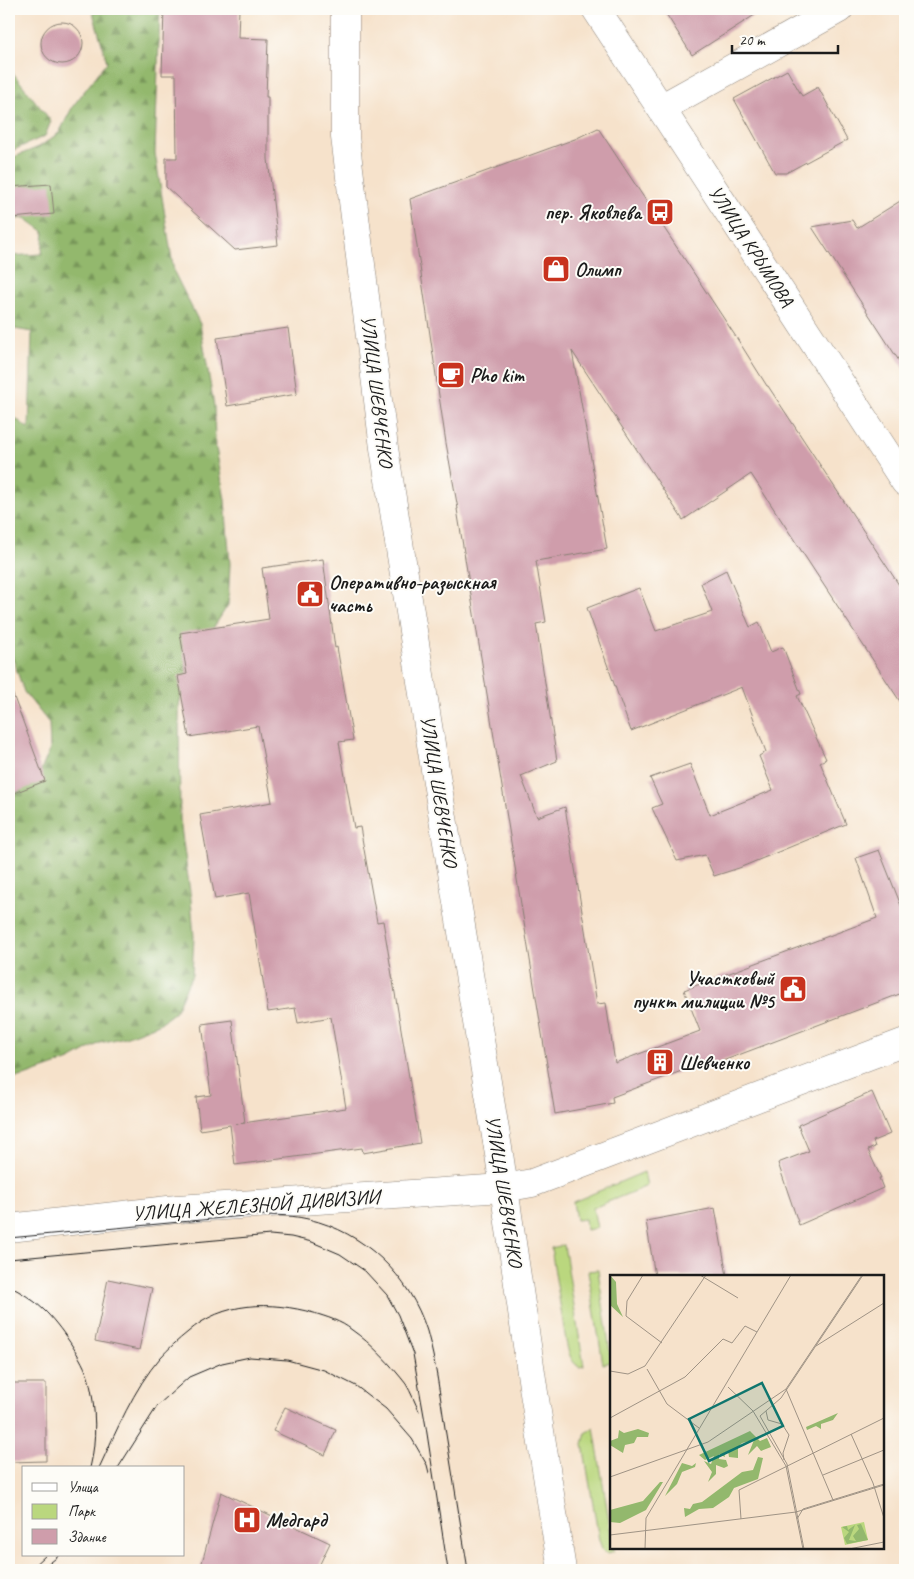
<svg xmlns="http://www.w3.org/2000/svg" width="914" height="1579" viewBox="0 0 914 1579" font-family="Caveat,sans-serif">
  <defs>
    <pattern id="forest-firs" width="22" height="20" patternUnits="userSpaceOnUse" patternTransform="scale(1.25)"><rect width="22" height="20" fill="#93b86d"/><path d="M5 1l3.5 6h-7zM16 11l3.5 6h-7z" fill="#779559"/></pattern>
  </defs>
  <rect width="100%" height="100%" fill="#fdfcf7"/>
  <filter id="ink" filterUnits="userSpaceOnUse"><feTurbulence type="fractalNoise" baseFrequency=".02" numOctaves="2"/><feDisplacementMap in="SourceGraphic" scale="10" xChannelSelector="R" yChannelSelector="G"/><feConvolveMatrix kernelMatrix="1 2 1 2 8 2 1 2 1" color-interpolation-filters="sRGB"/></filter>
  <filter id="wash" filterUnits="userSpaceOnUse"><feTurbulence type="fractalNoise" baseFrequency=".0096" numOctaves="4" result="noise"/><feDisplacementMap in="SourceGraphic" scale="20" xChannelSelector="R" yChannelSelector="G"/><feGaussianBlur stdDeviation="1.12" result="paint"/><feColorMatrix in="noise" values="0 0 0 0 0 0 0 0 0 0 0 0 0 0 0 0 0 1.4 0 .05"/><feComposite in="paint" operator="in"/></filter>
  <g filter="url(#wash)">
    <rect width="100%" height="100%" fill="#f6e2cb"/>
    <g fill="#bad77e" stroke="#6b7a4d">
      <polygon points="644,1172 647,1186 593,1208 597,1228 586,1230 585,1219 576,1220 573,1202"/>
      <path d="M564,1245l20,121 -5,1c-9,-6 -11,-16 -13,-26l-15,-93z"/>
      <polygon points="598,1270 611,1359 611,1362 603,1364 588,1271"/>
      <polygon points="594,1427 611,1534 612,1548 614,1548 614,1551 608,1553 603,1551 599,1540 583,1444 586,1433"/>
    </g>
    <g fill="url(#forest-firs)" stroke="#586a44">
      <polygon points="92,9 160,9 155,153 174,272 200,324 214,406 215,442 225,500 230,564 228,605 205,641 184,684 179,706 180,820 191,899 194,937 192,975 175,1012 159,1024 125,1037 100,1043 70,1060 24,1076 9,1079 9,799 41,771 50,749 49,723 24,692 9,647 9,413 29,429 32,332 9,328 9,256 42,254 44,232 25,218 9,220 9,159 39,147 59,133 73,106 107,62"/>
      <polygon points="9,68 51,121 45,136 9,152"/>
    </g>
    <g id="blocks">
      <g fill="#cf9dab">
        <polygon points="164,9 239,9 238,38 268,39 266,97 268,97 268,159 278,245 235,250 166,187 166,158 177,158 176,75 162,75"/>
        <polygon points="663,9 764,9 692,55"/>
        <circle cx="62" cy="43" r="21"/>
        <polygon points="787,70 802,96 818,87 847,140 786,173 775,173 734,99"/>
        <polygon points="598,128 738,340 767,386 768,386 905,594 905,709 751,474 683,520 572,351 607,549 536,561 546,622 536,624 557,761 521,776 537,817 565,807 597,1004 606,1003 615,1063 700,1031 684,990 877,918 856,858 879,850 902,908 905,907 905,992 712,1065 711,1060 612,1097 613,1103 555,1114 457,509 458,509 446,443 410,199 575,139"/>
        <polygon points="51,184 54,214 12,218 9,187"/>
        <polygon points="905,198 905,370 812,227 852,220 857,228"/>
        <polygon points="288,328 297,394 227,406 217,338"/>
        <polygon points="323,559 335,648 337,647 353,740 339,742 354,828 360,827 377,922 383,921 420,1143 363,1153 362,1148 235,1165 230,1125 200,1130 196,1097 211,1095 202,1024 232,1020 245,1123 236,1124 346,1108 331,1017 298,1023 295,1008 268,1012 249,893 215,899 200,815 272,802 258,726 189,737 178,676 187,674 180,633 269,619 262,568"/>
        <polygon points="726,570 750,627 759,622 771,652 783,647 801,694 797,696 826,759 820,762 846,824 739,868 714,876 705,855 677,861 652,808 662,804 650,778 690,764 710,815 773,790 759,756 766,752 742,687 631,731 587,608 639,588 656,631 712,612 701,583"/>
        <polygon points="9,692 12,692 45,781 9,795"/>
        <polygon points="872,1092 890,1134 873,1141 875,1147 868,1150 881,1178 879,1178 883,1188 799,1225 778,1163 809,1151 798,1125"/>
        <polygon points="715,1208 727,1276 655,1276 646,1221"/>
        <polygon points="108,1279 152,1288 139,1350 95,1341"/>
        <polygon points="9,1383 46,1383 46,1461 9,1462"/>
        <polygon points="285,1407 336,1430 325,1455 273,1431"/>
        <polygon points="221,1492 330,1543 317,1570 200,1570"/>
      </g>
    </g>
  </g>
  <g filter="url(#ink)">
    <use href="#blocks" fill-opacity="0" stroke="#897f74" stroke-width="1"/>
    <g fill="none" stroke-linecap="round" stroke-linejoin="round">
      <defs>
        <g id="minor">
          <polyline points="345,9 345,137 384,448 437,782 499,1154 534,1393 562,1570"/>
          <polyline points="596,9 905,482"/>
          <polyline points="661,108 839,9"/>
          <polyline points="9,1228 177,1209 504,1188 532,1183 905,1042"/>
        </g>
      </defs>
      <use href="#minor" stroke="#897f74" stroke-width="29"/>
      <use href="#minor" stroke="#fff" stroke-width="28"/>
      <g stroke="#1c1c1c" stroke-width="1">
        <path d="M9,1238l235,-22c21,-1 43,-2 64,3 56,13 102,57 119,112 9,32 13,64 18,97 8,47 15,95 23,142"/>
        <polyline points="9,1259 270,1235 291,1237 312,1242 340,1254 365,1271 387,1295 398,1315 413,1354 426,1427 448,1570"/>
        <path d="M9,1286c12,6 25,14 35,24 15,14 40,50 45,70 7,28 8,60 1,88"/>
        <path d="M99,1468c17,-36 35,-80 61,-110 8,-9 18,-18 28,-26 35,-31 83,-31 126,-19 13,4 27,8 38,17 19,13 40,36 54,54 5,8 9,19 13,27"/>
        <polyline points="118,1468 158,1405 189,1377 222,1363 250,1357 287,1360 324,1370 356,1386 386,1409 412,1439 427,1465 429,1473"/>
        <polyline points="30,1570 46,1555"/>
        <polyline points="41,1570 60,1555"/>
      </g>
    </g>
  </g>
  <defs>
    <symbol id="bus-square" viewBox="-11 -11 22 22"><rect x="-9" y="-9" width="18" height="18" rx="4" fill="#c8321e" stroke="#fdfcf7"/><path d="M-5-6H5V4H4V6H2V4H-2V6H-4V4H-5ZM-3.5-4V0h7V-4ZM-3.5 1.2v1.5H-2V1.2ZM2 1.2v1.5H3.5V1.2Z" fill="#fff"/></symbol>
    <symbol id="shop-square" viewBox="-11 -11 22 22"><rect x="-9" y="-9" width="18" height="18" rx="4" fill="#c8321e" stroke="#fdfcf7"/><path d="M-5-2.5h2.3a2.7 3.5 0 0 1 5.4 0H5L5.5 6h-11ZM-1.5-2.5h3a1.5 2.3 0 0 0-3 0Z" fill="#fff"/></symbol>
    <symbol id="cafe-square" viewBox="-11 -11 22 22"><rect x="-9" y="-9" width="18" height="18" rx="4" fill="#c8321e" stroke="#fdfcf7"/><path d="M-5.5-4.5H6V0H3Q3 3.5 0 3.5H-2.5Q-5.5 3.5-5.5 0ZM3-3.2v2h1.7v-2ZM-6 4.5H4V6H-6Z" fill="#fff"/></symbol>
    <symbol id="civic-square" viewBox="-11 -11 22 22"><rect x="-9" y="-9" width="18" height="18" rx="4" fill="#c8321e" stroke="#fdfcf7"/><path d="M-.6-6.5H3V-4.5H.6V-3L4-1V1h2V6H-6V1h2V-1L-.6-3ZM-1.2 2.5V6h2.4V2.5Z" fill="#fff"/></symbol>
    <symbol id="building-square" viewBox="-11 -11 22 22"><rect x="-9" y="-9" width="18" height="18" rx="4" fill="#c8321e" stroke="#fdfcf7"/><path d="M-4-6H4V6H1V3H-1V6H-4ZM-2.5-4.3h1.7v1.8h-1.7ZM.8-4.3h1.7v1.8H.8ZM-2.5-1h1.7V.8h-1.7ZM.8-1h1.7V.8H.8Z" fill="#fff"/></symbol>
    <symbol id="hospital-square" viewBox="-11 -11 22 22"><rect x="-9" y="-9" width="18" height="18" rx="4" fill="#c8321e" stroke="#fdfcf7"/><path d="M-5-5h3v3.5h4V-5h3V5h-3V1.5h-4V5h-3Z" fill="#fff"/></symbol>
  </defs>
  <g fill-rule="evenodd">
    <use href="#bus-square" x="644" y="196" width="32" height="32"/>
    <use href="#shop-square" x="540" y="253" width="32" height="32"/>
    <use href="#cafe-square" x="435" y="359" width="32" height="32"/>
    <use href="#civic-square" x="294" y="578" width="32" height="32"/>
    <use href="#civic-square" x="777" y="973" width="32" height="32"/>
    <use href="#building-square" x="644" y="1046" width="32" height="32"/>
    <use href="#hospital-square" x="231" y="1504" width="32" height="32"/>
  </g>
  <g text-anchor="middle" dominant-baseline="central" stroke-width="4" stroke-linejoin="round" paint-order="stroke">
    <g font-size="20" font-weight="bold" fill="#1c1c1c" stroke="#fdfcf7" text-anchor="start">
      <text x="641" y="212" text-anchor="end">пер. Яковлева</text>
      <text x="575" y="269">Олимп</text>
      <text x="470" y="375">Pho kim</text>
      <text x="329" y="582">Оперативно-разыскная<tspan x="329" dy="23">часть</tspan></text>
      <text x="774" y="978" text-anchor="end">Участковый<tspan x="774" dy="23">пункт милиции №5</tspan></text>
      <text x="679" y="1062">Шевченко</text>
      <text x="266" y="1520">Медгард</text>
    </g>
    <g font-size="20" fill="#1c1c1c" stroke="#fdfcf7">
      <text transform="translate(751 246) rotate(57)">УЛИЦА КРЫМОВА</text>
      <text transform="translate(377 391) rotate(83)">УЛИЦА ШЕВЧЕНКО</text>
      <text transform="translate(439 791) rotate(81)">УЛИЦА ШЕВЧЕНКО</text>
      <text transform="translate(504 1191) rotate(81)">УЛИЦА ШЕВЧЕНКО</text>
      <text transform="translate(256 1205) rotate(-4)">УЛИЦА ЖЕЛЕЗНОЙ ДИВИЗИИ</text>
    </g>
  </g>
  <g transform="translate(610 1275)">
    <rect width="274" height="274" fill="#f6e2cb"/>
    <path d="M254,247l4,18 -23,5 -4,-18z" fill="#bad77e"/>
    <path d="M0,0l6,7 1,22 6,13 -13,-12zM228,138l-5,7 -12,4v5l-5,-3 -9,4 -1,-3zM28,154l11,4 -1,4h-11l-3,6 -9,2 -2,8 -13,-8v-4l8,-3 1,-8 5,3zM140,156l10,10 7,-3 4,9 -10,4 -4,-5 -9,9 6,-15 -12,3 -4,4v11l-9,-1 -1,-6 -4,2 1,4 -6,-3v5l7,1 2,6 -4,2 -8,-3v9l-8,8 4,-10 -8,-11 7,3 3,-8 -9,4 -6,-5zM148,182l5,1 -5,21 -24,9 -5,9 -16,11 -14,1 -14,8 -1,-9 6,1 3,-5 9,-2 40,-30 11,-2zM72,188l10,3 4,-3 -1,4 -13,5 -5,12 -12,12zM50,207h3l-17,28 -26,13 -10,-1v-12l33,-9zM251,249l7,16 -21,4 -3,-6 5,-6 -7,-5 5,-1 1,4 7,-5 -6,15 7,1 -3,-5 6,-7 -2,-4z" fill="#93b86d"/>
    <path fill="none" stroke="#9f9385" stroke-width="1" d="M33,0l-16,26 -1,15 36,27M90,0l38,23M206,71l68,-43M37,94l20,35 32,24M0,96l18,3 17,-8 61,-91M118,112l25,24 33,55 17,83M176,114l47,111M156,136l2,9 14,4 7,11 -6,18 1,7M0,143l75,-41 38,-38 9,4 13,-17 12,6M241,159l22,49 11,35M213,200l61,-25M0,202l98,-35 78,-53 76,-114M131,244l-2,-29 145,-72M187,244l6,-10 81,-25M0,260l186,-23 88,-27M35,274l1,-31 145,-243M194,274l-17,-85 -27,-48 21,-18 82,-123M239,274l35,-7"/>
    <path fill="#0f766e" fill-opacity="0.15" stroke="#0f766e" stroke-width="2.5" d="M152,108l21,43 -74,35 -20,-42z"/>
    <rect width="274" height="274" fill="none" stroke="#1c1c1c" stroke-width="2.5"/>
  </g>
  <rect width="914" height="1579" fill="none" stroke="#fdfcf7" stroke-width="30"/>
  <rect x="22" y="1466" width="162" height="90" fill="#fdfcf7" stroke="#a3a29f"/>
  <rect x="32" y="1483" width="25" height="8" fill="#ffffff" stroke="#a3a29f"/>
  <text x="68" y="1492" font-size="15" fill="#1c1c1c">Улица</text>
  <rect x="32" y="1504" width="25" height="15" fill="#bad77e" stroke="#a3a29f"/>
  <text x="68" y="1516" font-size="15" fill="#1c1c1c">Парк</text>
  <rect x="32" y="1529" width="25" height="15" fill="#cf9dab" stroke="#a3a29f"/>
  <text x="68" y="1542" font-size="15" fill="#1c1c1c">Здание</text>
  <path d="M732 45v8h106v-8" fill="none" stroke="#1c1c1c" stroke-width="2.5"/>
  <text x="739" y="45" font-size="15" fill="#1c1c1c" stroke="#fdfcf7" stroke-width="4" paint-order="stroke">20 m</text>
</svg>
